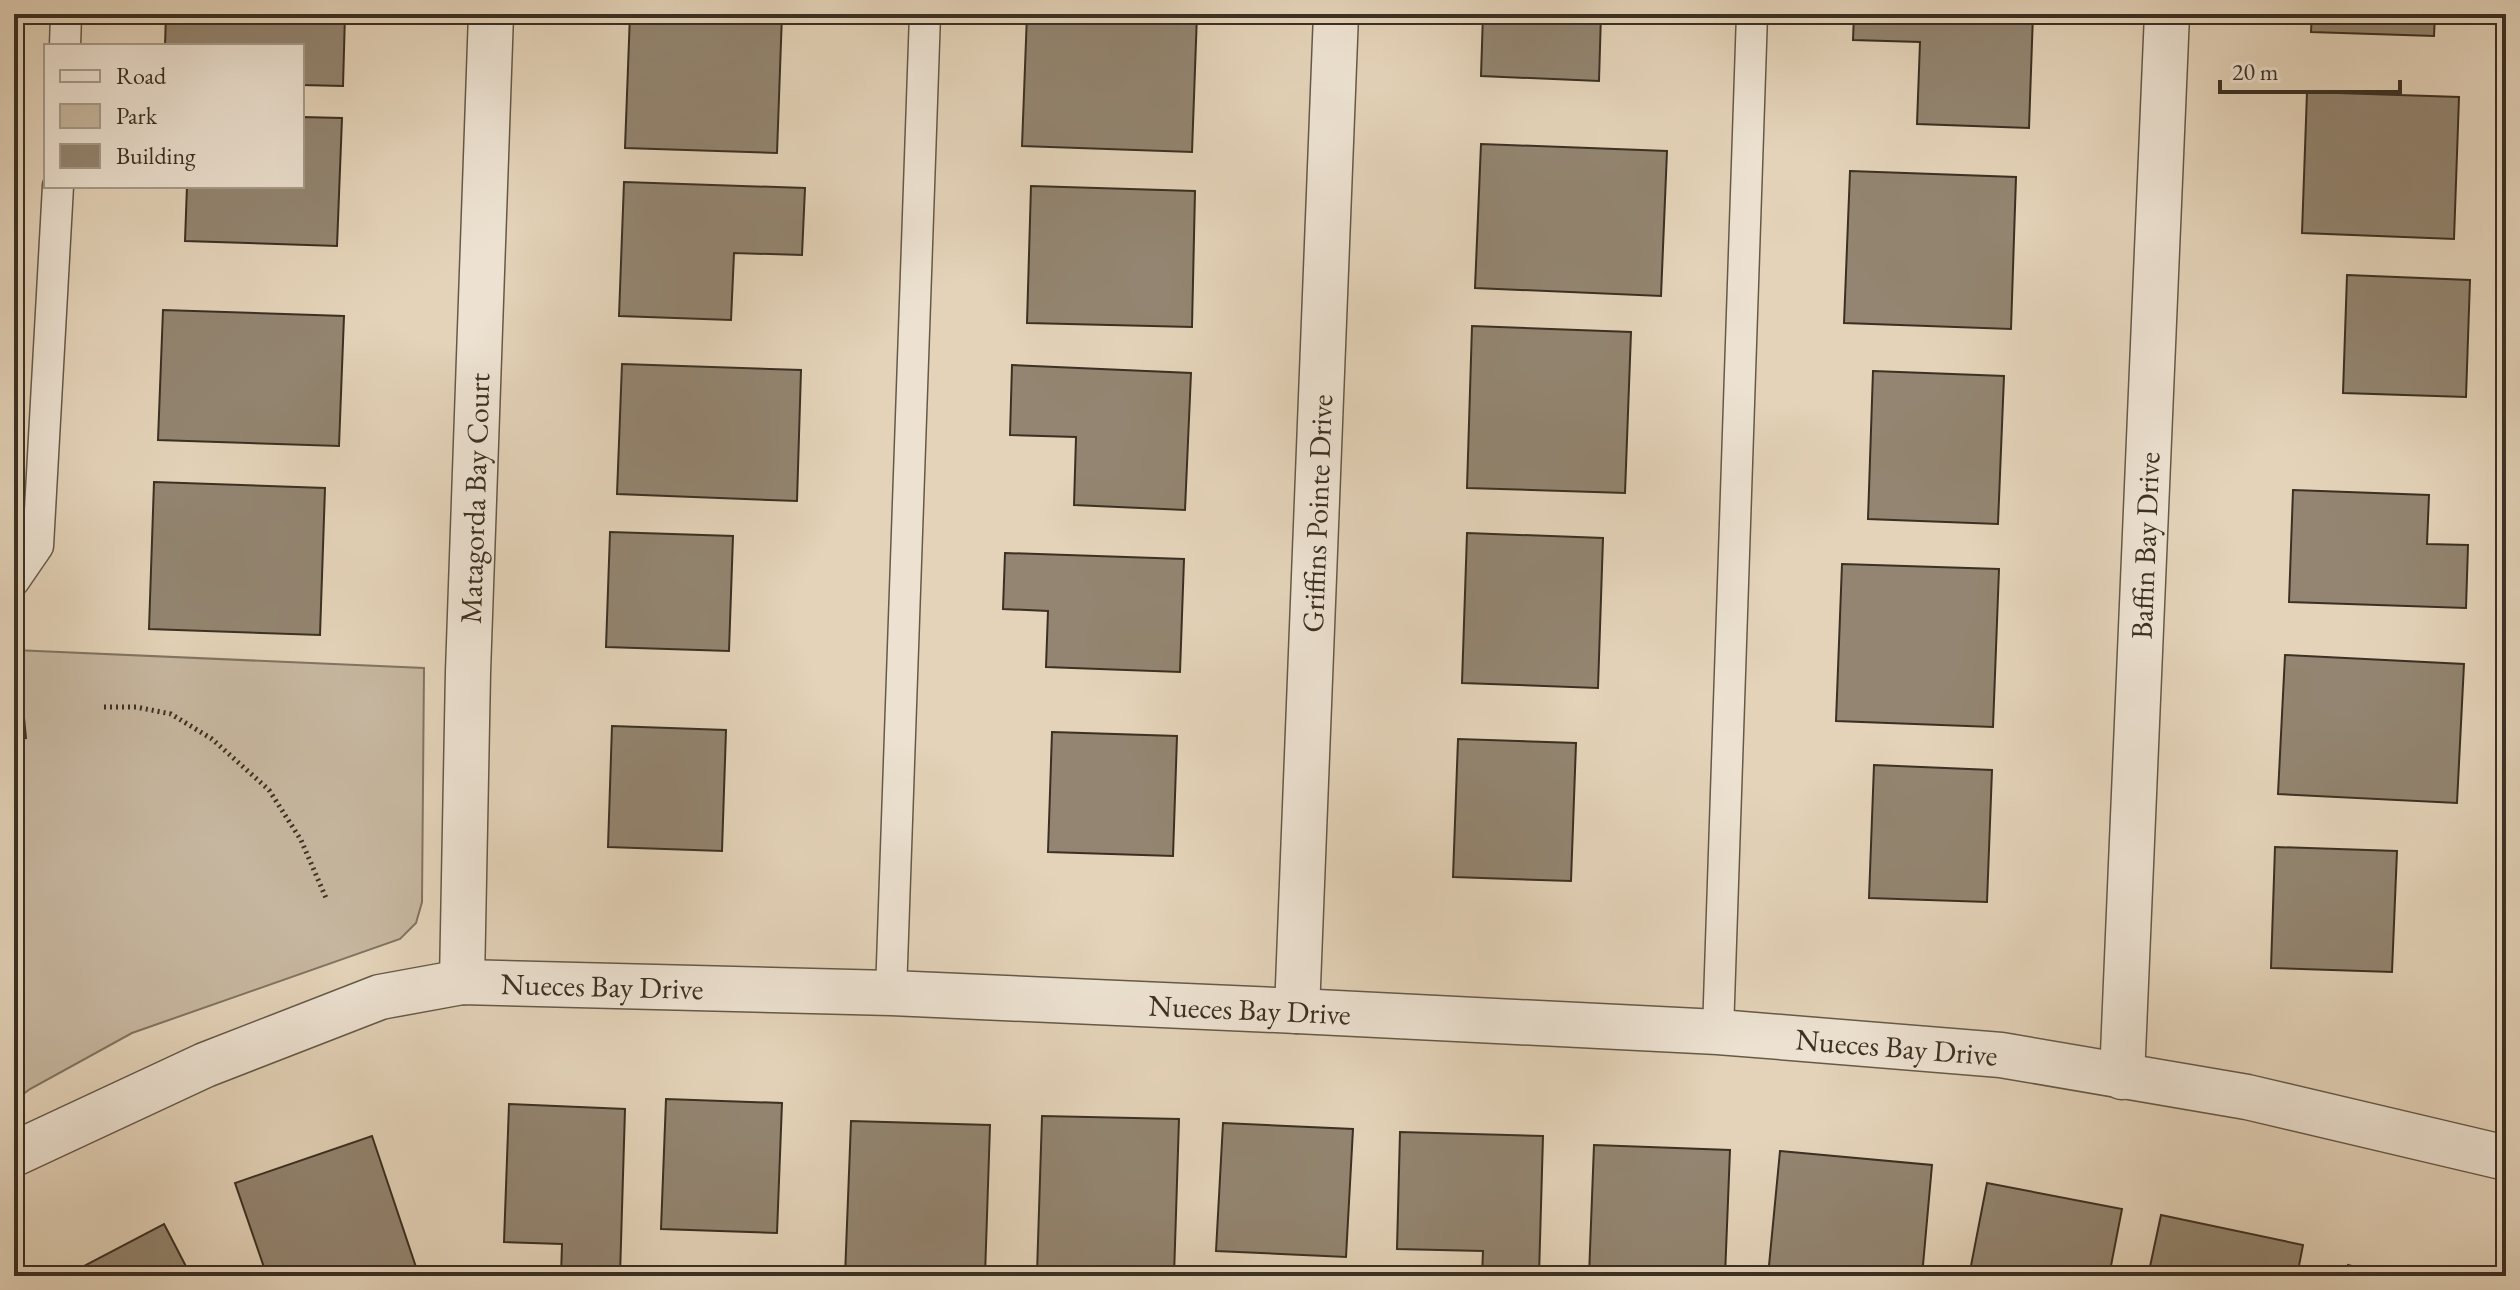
<svg xmlns="http://www.w3.org/2000/svg" width="2520" height="1290" viewBox="0 0 2520 1290" font-family="'EB Garamond',serif">
  <rect width="100%" height="100%" fill="#e4d3b9"/>
  <filter id="stains"><feTurbulence type="fractalNoise" baseFrequency=".0025" numOctaves="4"/><feColorMatrix values="0 0 0 0 .2 0 0 0 0 .09 0 0 0 0 .02 0 0 0 .5 -.17"/></filter>
  <radialGradient id="worn" r=".72"><stop offset=".6" stop-color="#630" stop-opacity="0"/><stop offset="1" stop-color="#630" stop-opacity=".3"/></radialGradient>
  <polygon fill="#c7b7a0" stroke="#817462" stroke-width="2" points="14,650 424,668 422,902 416,923 400,939 132,1033 30,1089 14,1101"/>
  <g fill="#938571" stroke="#3b3023" stroke-width="2">
    <polygon points="166,14 345,14 343,86 302,85 302,46 165,46"/>
    <polygon points="630,14 782,14 777,153 625,148"/>
    <polygon points="1027,14 1197,14 1192,152 1022,146"/>
    <polygon points="1483,14 1601,14 1599,81 1481,76"/>
    <polygon points="1854,14 2033,14 2029,128 1917,124 1920,42 1853,40"/>
    <polygon points="2312,14 2435,14 2434,36 2311,32"/>
    <polygon points="2307,92 2459,97 2454,239 2302,233"/>
    <polygon points="302,117 342,118 337,246 185,241 187,186 302,186"/>
    <polygon points="1481,144 1667,151 1661,296 1475,288"/>
    <polygon points="1850,171 2016,177 2011,329 1844,323"/>
    <polygon points="624,182 805,188 802,255 734,253 731,320 619,316"/>
    <polygon points="1031,186 1195,191 1192,327 1027,323"/>
    <polygon points="2347,275 2470,280 2466,397 2343,393"/>
    <polygon points="163,310 344,316 339,446 158,440"/>
    <polygon points="1472,326 1631,332 1625,493 1467,488"/>
    <polygon points="622,364 801,370 797,501 617,494"/>
    <polygon points="1012,365 1191,373 1185,510 1074,505 1076,437 1010,435"/>
    <polygon points="1873,371 2004,376 1998,524 1868,519"/>
    <polygon points="154,482 325,488 320,635 149,629"/>
    <polygon points="2293,490 2429,495 2427,544 2468,545 2466,608 2289,602"/>
    <polygon points="610,532 733,536 729,651 606,647"/>
    <polygon points="1467,533 1603,538 1598,688 1462,683"/>
    <polygon points="1005,553 1184,559 1180,672 1046,667 1048,611 1003,609"/>
    <polygon points="1842,564 1999,569 1993,727 1836,721"/>
    <polygon points="2285,655 2464,664 2457,803 2278,794"/>
    <polygon points="21,687 26,738 14,739 14,688"/>
    <polygon points="612,726 726,730 722,851 608,847"/>
    <polygon points="1052,732 1177,736 1173,856 1048,852"/>
    <polygon points="1458,739 1576,743 1571,881 1453,877"/>
    <polygon points="1874,765 1992,770 1987,902 1869,898"/>
    <polygon points="2275,847 2397,851 2392,972 2271,968"/>
    <polygon points="666,1099 782,1103 777,1233 661,1229"/>
    <polygon points="509,1104 625,1109 620,1276 561,1276 562,1244 504,1242"/>
    <polygon points="1042,1116 1179,1119 1174,1276 1037,1273"/>
    <polygon points="851,1121 990,1125 985,1276 845,1276"/>
    <polygon points="1223,1123 1353,1129 1346,1257 1216,1251"/>
    <polygon points="1400,1132 1543,1136 1539,1276 1482,1276 1483,1251 1397,1249"/>
    <polygon points="372,1136 419,1276 267,1276 235,1183"/>
    <polygon points="1594,1145 1730,1150 1725,1276 1589,1276"/>
    <polygon points="1780,1151 1932,1165 1922,1276 1768,1276"/>
    <polygon points="1987,1183 2122,1209 2109,1276 1969,1276"/>
    <polygon points="2161,1215 2303,1245 2297,1276 2148,1276"/>
    <polygon points="164,1224 191,1276 65,1276"/>
    <polygon points="2348,1265 2391,1276 2346,1276"/>
  </g>
  <g fill="none" stroke-linecap="round" stroke-linejoin="round">
    <defs>
      <g id="service">
        <polyline points="65,46 66,14"/>
        <polyline points="14,581 38,546 58,186"/>
        <polyline points="891,993 925,14"/>
        <polyline points="1718,1032 1752,14"/>
      </g>
      <g id="minor">
        <path id="s1" d="M462,982l6,-310 23,-658"/>
        <path id="s2" d="M1297,1011l39,-997"/>
        <path id="s3" d="M2122,1077l45,-1063"/>
        <path id="s4" d="M14,1154l191,-89 175,-68 82,-15 429,11 406,18 421,21 283,23 246,42 259,61"/>
      </g>
    </defs>
    <use href="#service" stroke="#655948" stroke-width="33"/>
    <use href="#minor" stroke="#655948" stroke-width="47"/>
    <polyline stroke="#3b3023" stroke-width="5" stroke-dasharray="2 4" stroke-linecap="butt" points="104,707 136,707 171,714 212,739 269,790 301,840 326,898"/>
    <use href="#service" stroke="#ede2d2" stroke-width="30"/>
    <use href="#minor" stroke="#ede2d2" stroke-width="44"/>
  </g>
  <g text-anchor="middle" dominant-baseline="central" stroke-width="6" stroke-linejoin="round" paint-order="stroke">
    <g font-size="30" fill="#3b3023" stroke="#ede2d2">
      <text stroke="none"><textPath href="#s1" startOffset="484">Matagorda Bay Court</textPath></text>
      <text stroke="none"><textPath href="#s2" startOffset="498">Griffins Pointe Drive</textPath></text>
      <text stroke="none"><textPath href="#s3" startOffset="532">Baffin Bay Drive</textPath></text>
      <text stroke="none"><textPath href="#s4" startOffset="622">Nueces Bay Drive</textPath></text>
      <text stroke="none"><textPath href="#s4" startOffset="1270">Nueces Bay Drive</textPath></text>
      <text stroke="none"><textPath href="#s4" startOffset="1918">Nueces Bay Drive</textPath></text>
    </g>
  </g>
  <rect width="2520" height="1290" fill="none" stroke="#e4d3b9" stroke-width="48"/>
  <rect x="16" y="16" width="2488" height="1258" fill="none" stroke="#3b3023" stroke-width="4"/>
  <rect x="24" y="24" width="2472" height="1242" fill="none" stroke="#3b3023" stroke-width="2"/>
  <rect x="44" y="44" width="260" height="144" fill="#ede2d2" stroke="#a69b8c" stroke-width="2"/>
  <rect x="60" y="70" width="40" height="12" fill="#ede2d2" stroke="#a69b8c" stroke-width="2"/>
  <text x="116" y="84" font-size="24" fill="#3b3023">Road</text>
  <rect x="60" y="104" width="40" height="24" fill="#c7b7a0" stroke="#a69b8c" stroke-width="2"/>
  <text x="116" y="124" font-size="24" fill="#3b3023">Park</text>
  <rect x="60" y="144" width="40" height="24" fill="#938571" stroke="#a69b8c" stroke-width="2"/>
  <text x="116" y="164" font-size="24" fill="#3b3023">Building</text>
  <path d="M2220 80v12h180v-12" fill="none" stroke="#3b3023" stroke-width="4"/>
  <text x="2232" y="80" font-size="24" fill="#3b3023" stroke="#ede2d2" stroke-width="6" paint-order="stroke">20 m</text>
  <rect width="100%" height="100%" filter="url(#stains)"/>
  <rect width="100%" height="100%" fill="url(#worn)"/>
</svg>
